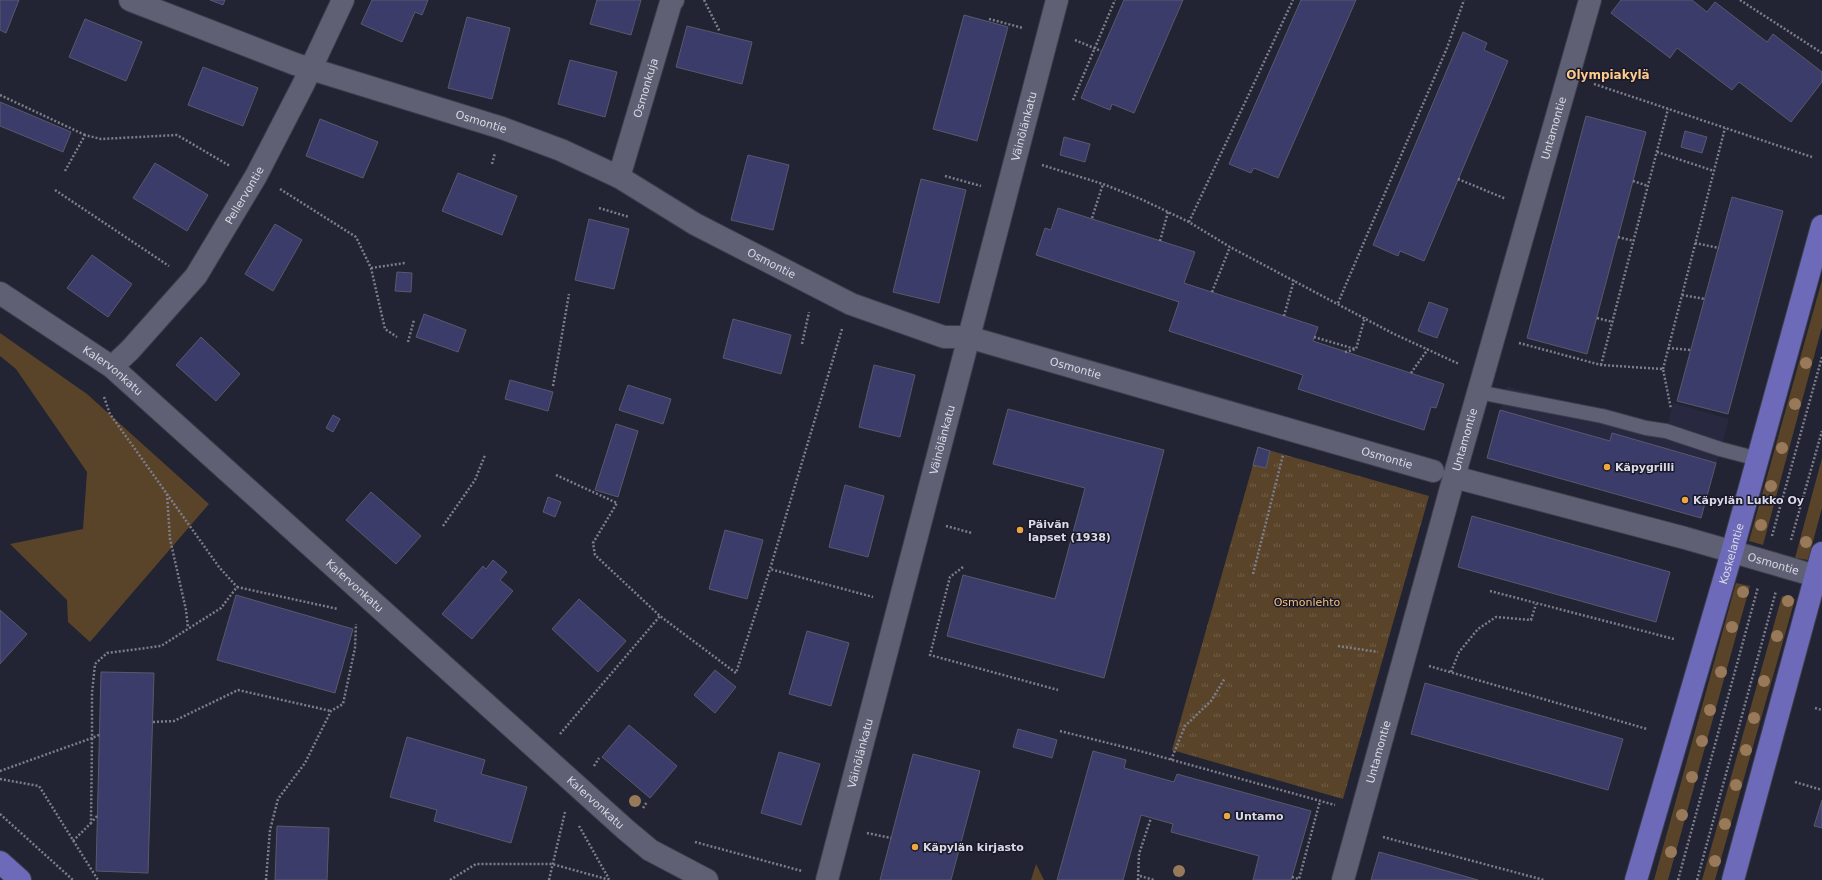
<svg xmlns="http://www.w3.org/2000/svg" width="1822" height="880" viewBox="0 0 1822 880" font-family="'DejaVu Sans',sans-serif">
  <defs>
    <pattern id="park-tufts" width="24" height="20" patternUnits="userSpaceOnUse"><rect width="24" height="20" fill="#59442a"/><path d="M3 7l-1-3M5 7V3M7 7l1-3M15 17l-1-3M17 17v-4M19 17l1-3" fill="none" stroke="#705e49"/></pattern>
  </defs>
  <rect width="100%" height="100%" fill="#222333"/>
  <polygon fill="#282940" points="1507,386 1666,431 1673,403 1729,419 1701,518 1487,458"/>
  <g fill="#59442a">
    <polygon points="1822,280 1822,327 1763,545 1749,541"/>
    <polygon points="0,333 87,394 209,504 90,642 68,622 67,600 10,544 83,529 87,472 16,369 0,356"/>
    <polygon points="1822,458 1822,508 1808,560 1795,558"/>
    <polygon points="1736,583 1750,586 1668,880 1654,880"/>
    <polygon points="1782,596 1795,599 1715,880 1702,880"/>
    <polygon points="1036,864 1044,880 1031,880"/>
  </g>
  <polygon fill="url(#park-tufts)" points="1258,447 1429,496 1343,799 1172,750"/>
  <g fill="#3c3c6a" stroke="#58596c">
    <polygon points="0,0 19,0 6,33 0,30"/>
    <polygon points="210,0 225,0 223,5"/>
    <polygon points="372,0 428,0 422,15 415,12 402,42 361,24"/>
    <polygon points="597,0 641,0 631,35 590,24"/>
    <polygon points="1124,0 1183,0 1134,113 1112,104 1110,110 1081,98"/>
    <polygon points="1301,0 1356,0 1278,178 1254,168 1251,173 1229,164"/>
    <polygon points="1621,0 1692,0 1707,12 1715,2 1767,42 1773,34 1822,72 1822,82 1791,122 1739,82 1732,90 1677,48 1670,58 1611,13"/>
    <polygon points="964,15 1008,27 977,141 933,129"/>
    <polygon points="467,17 510,28 492,99 448,88"/>
    <polygon points="85,19 142,42 126,81 69,57"/>
    <polygon points="687,26 752,42 742,84 676,67"/>
    <polygon points="1463,32 1487,43 1484,50 1508,61 1424,261 1400,251 1398,256 1373,245"/>
    <polygon points="570,60 617,72 605,117 558,104"/>
    <polygon points="203,67 258,88 243,126 188,105"/>
    <polygon points="0,102 71,132 63,152 0,126"/>
    <polygon points="1586,116 1646,132 1587,354 1527,338"/>
    <polygon points="320,119 378,142 363,178 306,156"/>
    <polygon points="1685,131 1707,137 1702,153 1681,147"/>
    <polygon points="1064,137 1090,144 1085,162 1060,155"/>
    <polygon points="748,155 789,165 773,230 731,220"/>
    <polygon points="155,163 208,195 187,231 133,198"/>
    <polygon points="458,173 517,196 502,235 442,211"/>
    <polygon points="921,179 966,190 939,303 893,292"/>
    <polygon points="1732,197 1783,211 1728,414 1677,401"/>
    <polygon points="1058,208 1195,252 1184,283 1318,327 1313,341 1444,384 1436,408 1431,407 1424,430 1298,389 1303,375 1169,331 1179,302 1036,255 1045,228 1051,230"/>
    <polygon points="589,219 629,229 614,289 575,280"/>
    <polygon points="275,224 302,240 273,291 245,274"/>
    <polygon points="92,255 132,284 108,317 67,288"/>
    <polygon points="397,272 412,273 411,292 395,291"/>
    <polygon points="1429,302 1448,309 1437,338 1418,331"/>
    <polygon points="424,314 466,330 458,352 416,337"/>
    <polygon points="733,319 791,335 781,374 723,358"/>
    <polygon points="201,337 240,374 216,401 176,365"/>
    <polygon points="874,365 915,375 900,437 859,427"/>
    <polygon points="510,380 553,392 548,411 505,399"/>
    <polygon points="628,385 671,399 663,424 619,410"/>
    <polygon points="1008,409 1164,450 1104,678 947,636 963,575 1055,599 1085,488 993,464"/>
    <polygon points="1500,410 1610,441 1612,433 1716,463 1701,518 1487,458"/>
    <polygon points="333,415 340,419 333,432 326,428"/>
    <polygon points="616,424 638,431 618,497 595,490"/>
    <polygon points="1258,447 1270,451 1266,468 1253,465"/>
    <polygon points="845,485 884,496 868,557 829,547"/>
    <polygon points="371,492 421,536 396,564 346,520"/>
    <polygon points="548,497 561,502 555,517 543,512"/>
    <polygon points="1472,516 1670,572 1656,622 1458,567"/>
    <polygon points="725,530 763,540 747,599 709,589"/>
    <polygon points="493,560 507,572 500,580 513,591 472,639 442,614 483,566 486,569"/>
    <polygon points="236,595 353,629 335,693 217,660"/>
    <polygon points="579,599 626,641 598,672 552,629"/>
    <polygon points="0,610 27,634 0,664"/>
    <polygon points="807,631 849,643 831,706 789,694"/>
    <polygon points="715,670 736,687 715,713 694,695"/>
    <polygon points="101,672 154,673 148,873 96,871"/>
    <polygon points="1425,683 1623,739 1608,790 1411,734"/>
    <polygon points="629,725 677,766 650,798 602,757"/>
    <polygon points="1018,729 1057,740 1052,758 1013,747"/>
    <polygon points="407,737 485,760 481,774 527,787 511,843 434,821 437,810 390,797"/>
    <polygon points="1093,751 1126,760 1124,768 1174,782 1177,774 1311,811 1291,880 1253,880 1259,856 1171,832 1173,824 1141,815 1123,880 1057,880"/>
    <polygon points="779,752 820,764 801,825 761,813"/>
    <polygon points="913,754 980,771 951,880 880,880"/>
    <polygon points="1822,800 1822,828 1814,826"/>
    <polygon points="277,826 329,828 327,880 275,880"/>
    <polygon points="1379,852 1426,865 1478,880 1371,880"/>
  </g>
  <g fill="none" stroke-linecap="round" stroke-linejoin="round">
    <defs>
      <polyline id="service" points="1478,392 1602,416 1646,428 1666,431 1720,449 1758,459"/>
      <g id="minor">
        <path id="s1" d="M130,0l165,64 207,64 59,22 58,27 76,47 156,80 93,33h24l465,134"/>
        <path id="s2" d="M619,177l52,-175 2,-2"/>
        <path id="s3" d="M0,293l112,74 513,462 25,21 57,30"/>
        <path id="s4" d="M112,367l18,-17 66,-74 60,-100 47,-91 40,-85"/>
        <path id="s5" d="M1454,477l231,61 131,38"/>
        <path id="s6" d="M827,880l230,-880"/>
        <path id="s7" d="M1343,880l111,-403 136,-477"/>
      </g>
      <g id="primary">
        <polyline points="0,862 20,880"/>
        <path id="s8" d="M1636,880l96,-328 90,-326"/>
        <polyline points="1733,880 1822,553"/>
      </g>
    </defs>
    <use href="#service" stroke="#3d3d4b" stroke-width="16"/>
    <use href="#minor" stroke="#3d3d4b" stroke-width="24"/>
    <use href="#primary" stroke="#3d3d4b" stroke-width="24"/>
    <g stroke="#7d7e8c" stroke-width="2.5" stroke-dasharray="2 2" stroke-linecap="butt">
      <polyline points="704,0 720,32"/>
      <polyline points="1740,0 1822,53"/>
      <polyline points="989,19 1023,28"/>
      <polyline points="1075,40 1101,51"/>
      <polyline points="1594,84 1812,157"/>
      <polyline points="0,95 85,135"/>
      <polyline points="1073,100 1115,0"/>
      <polyline points="1657,152 1714,171"/>
      <polyline points="492,164 495,153"/>
      <polyline points="1042,165 1103,184 1143,200 1189,222 1230,247 1392,333 1459,364"/>
      <polyline points="65,171 85,135 101,139 177,135 230,166"/>
      <polyline points="945,176 981,186"/>
      <polyline points="1458,179 1506,199"/>
      <polyline points="1633,181 1648,186"/>
      <polyline points="280,189 356,237 371,268 385,329 397,337"/>
      <polyline points="55,190 169,266"/>
      <polyline points="599,208 629,217"/>
      <polyline points="1092,218 1103,184"/>
      <polyline points="1189,222 1293,0"/>
      <polyline points="1618,237 1634,241"/>
      <polyline points="1160,241 1168,212"/>
      <polyline points="1695,243 1719,248"/>
      <polyline points="371,268 405,263"/>
      <polyline points="1212,292 1230,247"/>
      <polyline points="1682,295 1705,299"/>
      <polyline points="1338,303 1447,48 1464,0"/>
      <polyline points="1284,316 1294,280"/>
      <polyline points="1597,318 1613,322"/>
      <polyline points="842,329 770,569 873,597"/>
      <polyline points="1314,337 1355,349"/>
      <polyline points="408,342 414,320"/>
      <polyline points="1519,343 1601,365 1663,369 1671,409"/>
      <polyline points="802,344 809,312"/>
      <polyline points="1668,348 1691,350"/>
      <polyline points="1345,352 1356,349 1365,317"/>
      <polyline points="1601,365 1668,109"/>
      <polyline points="1663,369 1725,128"/>
      <polyline points="1411,373 1428,349"/>
      <polyline points="553,386 569,294"/>
      <polyline points="104,397 110,414 219,567 237,587"/>
      <polyline points="556,475 617,503 593,543 595,555 660,616 736,673 770,569"/>
      <polyline points="167,494 170,539 186,610 188,628"/>
      <polyline points="443,526 475,480 485,455"/>
      <polyline points="946,526 972,533"/>
      <polyline points="1772,536 1822,357"/>
      <polyline points="1791,540 1822,431"/>
      <polyline points="963,567 950,577 930,655 1058,690"/>
      <polyline points="1253,574 1283,455"/>
      <polyline points="1490,591 1674,639"/>
      <polyline points="1338,646 1378,652"/>
      <polyline points="1429,666 1647,729"/>
      <polyline points="1451,672 1459,652 1478,629 1496,617 1531,620 1536,604"/>
      <polyline points="1815,708 1822,710"/>
      <polyline points="153,722 174,721 238,690 331,711"/>
      <polyline points="1060,731 1140,751 1335,805"/>
      <polyline points="560,734 660,616"/>
      <polyline points="1171,760 1185,726 1211,701 1225,678"/>
      <polyline points="594,766 599,758"/>
      <polyline points="0,771 92,738 92,693 95,664 107,653 161,646 221,608 237,587 338,609"/>
      <polyline points="0,779 39,786 98,880"/>
      <polyline points="1795,782 1822,790"/>
      <polyline points="643,808 647,802"/>
      <polyline points="0,814 73,880"/>
      <polyline points="97,816 91,823 92,738 99,735"/>
      <polyline points="579,826 609,879"/>
      <polyline points="867,833 891,838"/>
      <polyline points="1383,837 1544,880"/>
      <polyline points="73,841 91,823"/>
      <polyline points="695,842 802,871"/>
      <polyline points="1140,876 1154,880"/>
      <polyline points="1292,877 1299,879 1320,801"/>
      <polyline points="266,880 270,830 278,799 305,763 331,711 343,704 355,648 356,624"/>
      <polyline points="450,880 476,864 552,864 610,880"/>
      <polyline points="549,880 565,812"/>
      <polyline points="1138,880 1139,854 1151,818"/>
      <polyline points="1678,880 1758,587"/>
      <polyline points="1697,880 1776,591"/>
    </g>
    <use href="#service" stroke="#5f6073" stroke-width="14"/>
    <use href="#minor" stroke="#5f6073" stroke-width="22"/>
    <use href="#primary" stroke="#6d6aba" stroke-width="22"/>
  </g>
  <g fill="#987a5b">
    <circle cx="1806" cy="363" r="6"/>
    <circle cx="1795" cy="404" r="6"/>
    <circle cx="1782" cy="448" r="6"/>
    <circle cx="1771" cy="486" r="6"/>
    <circle cx="1761" cy="525" r="6"/>
    <circle cx="1806" cy="542" r="6"/>
    <circle cx="1743" cy="592" r="6"/>
    <circle cx="1788" cy="601" r="6"/>
    <circle cx="1732" cy="627" r="6"/>
    <circle cx="1777" cy="636" r="6"/>
    <circle cx="1721" cy="672" r="6"/>
    <circle cx="1764" cy="681" r="6"/>
    <circle cx="1710" cy="710" r="6"/>
    <circle cx="1754" cy="718" r="6"/>
    <circle cx="1702" cy="741" r="6"/>
    <circle cx="1746" cy="750" r="6"/>
    <circle cx="1692" cy="777" r="6"/>
    <circle cx="1736" cy="785" r="6"/>
    <circle cx="635" cy="801" r="6"/>
    <circle cx="1682" cy="815" r="6"/>
    <circle cx="1725" cy="824" r="6"/>
    <circle cx="1671" cy="852" r="6"/>
    <circle cx="1715" cy="861" r="6"/>
    <circle cx="1179" cy="871" r="6"/>
  </g>
  <g fill="#f0a63f" stroke="#191929" stroke-width="1.5">
    <circle cx="1607" cy="467" r="4"/>
    <circle cx="1685" cy="500" r="4"/>
    <circle cx="1020" cy="530" r="4"/>
    <circle cx="1227" cy="816" r="4"/>
    <circle cx="915" cy="847" r="4"/>
  </g>
  <g text-anchor="middle" dominant-baseline="central" stroke-width="3" stroke-linejoin="round" paint-order="stroke">
    <g font-size="11" fill="#d9dae5" stroke="#191929">
      <text stroke="none"><textPath href="#s2" startOffset="93">Osmonkuja</textPath></text>
      <text stroke="none"><textPath href="#s1" startOffset="372">Osmontie</textPath></text>
      <text stroke="none"><textPath href="#s6" startOffset="779">Väinölänkatu</textPath></text>
      <text stroke="none"><textPath href="#s7" startOffset="781">Untamontie</textPath></text>
      <text stroke="none"><textPath href="#s4" startOffset="218">Pellervontie</textPath></text>
      <text stroke="none"><textPath href="#s1" startOffset="696">Osmontie</textPath></text>
      <text stroke="none"><textPath href="#s1" startOffset="1020">Osmontie</textPath></text>
      <text stroke="none"><textPath href="#s3" startOffset="137">Kalervonkatu</textPath></text>
      <text stroke="none"><textPath href="#s7" startOffset="457">Untamontie</textPath></text>
      <text stroke="none"><textPath href="#s6" startOffset="455">Väinölänkatu</textPath></text>
      <text stroke="none"><textPath href="#s1" startOffset="1344">Osmontie</textPath></text>
      <text stroke="none"><textPath href="#s8" startOffset="340">Koskelantie</textPath></text>
      <text stroke="none"><textPath href="#s5" startOffset="331">Osmontie</textPath></text>
      <text stroke="none"><textPath href="#s3" startOffset="461">Kalervonkatu</textPath></text>
      <text stroke="none"><textPath href="#s7" startOffset="133">Untamontie</textPath></text>
      <text stroke="none"><textPath href="#s6" startOffset="131">Väinölänkatu</textPath></text>
      <text stroke="none"><textPath href="#s3" startOffset="785">Kalervonkatu</textPath></text>
    </g>
    <g font-size="11" font-weight="bold" fill="#d9dae5" stroke="#191929" text-anchor="start">
      <text x="1615" y="467">Käpygrilli</text>
      <text x="1693" y="500">Käpylän Lukko Oy</text>
      <text x="1028" y="524">Päivän<tspan x="1028" dy="13">lapset (1938)</tspan></text>
      <text x="1235" y="816">Untamo</text>
      <text x="923" y="847">Käpylän kirjasto</text>
    </g>
    <g font-size="11" fill="#f9c17c" stroke="#191929">
      <text x="1307" y="602">Osmonlehto</text>
    </g>
    <g font-size="12" font-weight="bold" fill="#ffcb8b" stroke="#191929">
      <text x="1608" y="75">Olympiakylä</text>
    </g>
  </g>
</svg>
